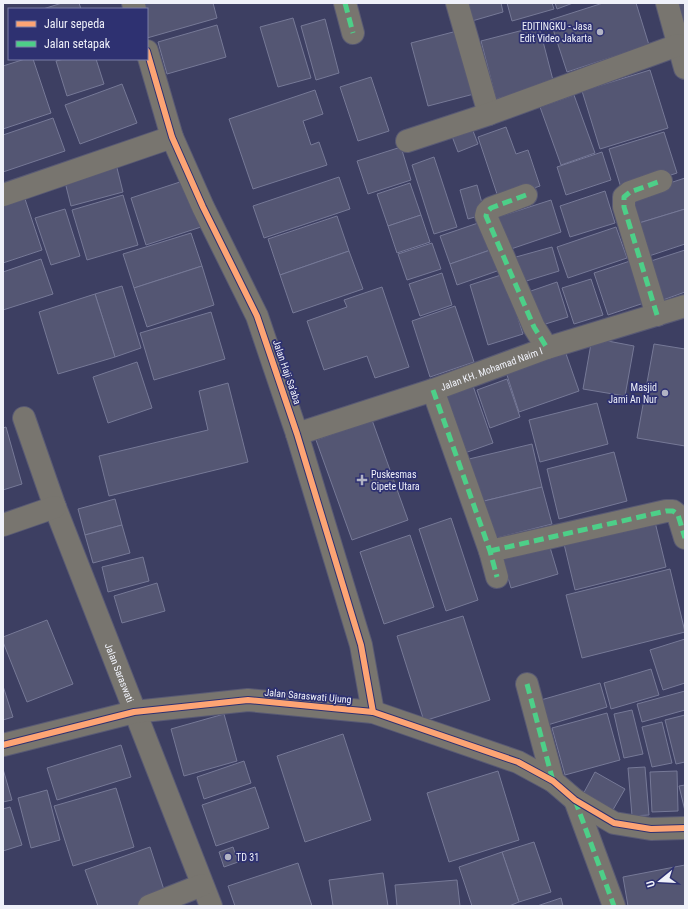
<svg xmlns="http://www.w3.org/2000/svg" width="688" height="909" viewBox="0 0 688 909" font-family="'Roboto Condensed',sans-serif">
  <rect width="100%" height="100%" fill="#3d3f62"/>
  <g fill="#545673" stroke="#767997">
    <polygon points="62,3 79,3 81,9 43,9"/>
    <polygon points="135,3 213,3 217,18 147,38 147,9 137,9"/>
    <polygon points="467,3 501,3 503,12 472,21"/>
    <polygon points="507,3 552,3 554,9 512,21"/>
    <polygon points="555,3 573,3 557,9"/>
    <polygon points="603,3 636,3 649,45 567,72 550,20"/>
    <polygon points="679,3 685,3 685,44 674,4"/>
    <polygon points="293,18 311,78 278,87 260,27"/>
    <polygon points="325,19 339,73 316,80 301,26"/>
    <polygon points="217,25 226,57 167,74 158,42"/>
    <polygon points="539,26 554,84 496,99 481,41"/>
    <polygon points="457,31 474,94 428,106 411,43"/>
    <polygon points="25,59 33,59 51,113 3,129 3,66"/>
    <polygon points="64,59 96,59 104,84 67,96 56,61"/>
    <polygon points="650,70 668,128 600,149 582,91"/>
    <polygon points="371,77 389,131 358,141 340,87"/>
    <polygon points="122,84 137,123 80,144 65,105"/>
    <polygon points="315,90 323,114 303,121 311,145 319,142 327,165 253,189 229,119"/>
    <polygon points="574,95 595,153 561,165 540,107"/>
    <polygon points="53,118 65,151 3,172 3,135"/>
    <polygon points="470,123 478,144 458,152 450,131"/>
    <polygon points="506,127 516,154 528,150 540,186 499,200 478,137"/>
    <polygon points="664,132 677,173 622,191 609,149"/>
    <polygon points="401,147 411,180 368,194 357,161"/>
    <polygon points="602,152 611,180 566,195 557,167"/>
    <polygon points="434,157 457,227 434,234 412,165"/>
    <polygon points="116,164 123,192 71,206 64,178"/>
    <polygon points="339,177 350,209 264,238 253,206"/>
    <polygon points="685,178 685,209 639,223 630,196"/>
    <polygon points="186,180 201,227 146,245 131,198"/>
    <polygon points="410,183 421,215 388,226 377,194"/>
    <polygon points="477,185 485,214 468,219 460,190"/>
    <polygon points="605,191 615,223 570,237 560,206"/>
    <polygon points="123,195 138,245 87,260 72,210"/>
    <polygon points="25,199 42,250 3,263 3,206"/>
    <polygon points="551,200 561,232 508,250 498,217"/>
    <polygon points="65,209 80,256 51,265 35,218"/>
    <polygon points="685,209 685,244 649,256 639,223"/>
    <polygon points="421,215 430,242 397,253 388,226"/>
    <polygon points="337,216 349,251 280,275 268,239"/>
    <polygon points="484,221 493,249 450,264 440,236"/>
    <polygon points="616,227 627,258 568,278 557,247"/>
    <polygon points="191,233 202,266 134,288 123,254"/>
    <polygon points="432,243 441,269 407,280 398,254"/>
    <polygon points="552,247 559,271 523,282 516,257"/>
    <polygon points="493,249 500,270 457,285 450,264"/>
    <polygon points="685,250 685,292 663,300 651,261"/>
    <polygon points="349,251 363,289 293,313 280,275"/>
    <polygon points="41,259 53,294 3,310 3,272"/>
    <polygon points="630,261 644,303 608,315 594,273"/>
    <polygon points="202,266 214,305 147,327 134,288"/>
    <polygon points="442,273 452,305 420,316 409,284"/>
    <polygon points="504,274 523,334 488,345 470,285"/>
    <polygon points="591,279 603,315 574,324 562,288"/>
    <polygon points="557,282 568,317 539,326 528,292"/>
    <polygon points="122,286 141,348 115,357 95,294"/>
    <polygon points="382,287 409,367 375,378 367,356 324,370 307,321 347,307 344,300"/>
    <polygon points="95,294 115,357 58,374 39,312"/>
    <polygon points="455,306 474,362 430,377 412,321"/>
    <polygon points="211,312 225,359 154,380 140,333"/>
    <polygon points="592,338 634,346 625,396 583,389"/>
    <polygon points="654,344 685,349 685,446 637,438"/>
    <polygon points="564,348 579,391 519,412 505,369"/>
    <polygon points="137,362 152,408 108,423 93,377"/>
    <polygon points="507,379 520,417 490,428 477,390"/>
    <polygon points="228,383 248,462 109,496 99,456 208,430 199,391"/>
    <polygon points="473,386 493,443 459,455 439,398"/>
    <polygon points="597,403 608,444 540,462 529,420"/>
    <polygon points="372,420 408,520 352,540 316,440"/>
    <polygon points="6,427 22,484 3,490 3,428"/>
    <polygon points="532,444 542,487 480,502 469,459"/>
    <polygon points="614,452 627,501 559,519 547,469"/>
    <polygon points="542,487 552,524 489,540 480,502"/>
    <polygon points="115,499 122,525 85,535 78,509"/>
    <polygon points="451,518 478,600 446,611 419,529"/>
    <polygon points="655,522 666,567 575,590 564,544"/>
    <polygon points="122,525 130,553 93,563 85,535"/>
    <polygon points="410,535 434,607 384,624 360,552"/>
    <polygon points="549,544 558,574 511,588 502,558"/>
    <polygon points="143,557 149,581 108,592 102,567"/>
    <polygon points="670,569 685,632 582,658 566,595"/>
    <polygon points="157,583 165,611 122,623 114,596"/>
    <polygon points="463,616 490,700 424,721 397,636"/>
    <polygon points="47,620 73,684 27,702 3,642 3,637"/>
    <polygon points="685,639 685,683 663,690 650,650"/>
    <polygon points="651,669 659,695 611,709 604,683"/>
    <polygon points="600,683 607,707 541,727 534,702"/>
    <polygon points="3,686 13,717 3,720"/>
    <polygon points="685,691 685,710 642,722 637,704"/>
    <polygon points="632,710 643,754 624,758 614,714"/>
    <polygon points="607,713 620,760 565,775 552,728"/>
    <polygon points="224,714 237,761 184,776 171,729"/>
    <polygon points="685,715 685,762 676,764 665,720"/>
    <polygon points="662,722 672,763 652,767 642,727"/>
    <polygon points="343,734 371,820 305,842 277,756"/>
    <polygon points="121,745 131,777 57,800 47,768"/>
    <polygon points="244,761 251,783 204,799 197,777"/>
    <polygon points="645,767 649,815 632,816 628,768"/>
    <polygon points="3,769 12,800 3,802"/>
    <polygon points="498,771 519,840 449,862 427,793"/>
    <polygon points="677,771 678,811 652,812 650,772"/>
    <polygon points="595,772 625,789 610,815 581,798"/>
    <polygon points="685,785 685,811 679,786"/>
    <polygon points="255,787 269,828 216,846 202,805"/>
    <polygon points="116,788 134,847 73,866 54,806"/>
    <polygon points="47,790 60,840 31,848 18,798"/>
    <polygon points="10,807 22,845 3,851 3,809"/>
    <polygon points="534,842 551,892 519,902 502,852"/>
    <polygon points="150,847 166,896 138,906 98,906 85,870"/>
    <polygon points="233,847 238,862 224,867 219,852"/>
    <polygon points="502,852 519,902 509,906 472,906 459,867"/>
    <polygon points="298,863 312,906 235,906 228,886"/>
    <polygon points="685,865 685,906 628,906 623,877"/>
    <polygon points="383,873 388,906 333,906 329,880"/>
    <polygon points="457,880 460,906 397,906 395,885"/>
    <polygon points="561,898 563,906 537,906"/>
  </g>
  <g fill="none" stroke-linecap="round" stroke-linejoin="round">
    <defs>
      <g id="minor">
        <polyline points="133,3 135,9"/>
        <polyline points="345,3 353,33"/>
        <polyline points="457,3 489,114"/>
        <polyline points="667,3 685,68"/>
        <polyline points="147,51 172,137 203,207 257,316 297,434 361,645 373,712"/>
        <polyline points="407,141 489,114 678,45"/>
        <polyline points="3,195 172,137"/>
        <polyline points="526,195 491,208 487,212 486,216 534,327 547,348"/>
        <polyline points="657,315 624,207 624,197 630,192 661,181"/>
        <polyline points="433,390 490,551 497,577"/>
        <path id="s1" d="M24,418l31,89 156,399"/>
        <path id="s2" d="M297,434l136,-44 114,-42 138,-42"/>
        <polyline points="3,525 55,507"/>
        <polyline points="490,551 666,511 673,511 678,515 685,538"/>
        <polyline points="527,684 553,781"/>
        <polyline points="3,745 134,712 248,700 373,712 518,762 553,781 575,800 614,823 651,829 685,828"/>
        <polyline points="575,800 614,906"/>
        <polyline points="149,906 202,885"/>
      </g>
    </defs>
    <use href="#minor" stroke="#595a74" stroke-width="24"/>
    <use href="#minor" stroke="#78756f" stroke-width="22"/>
    <g stroke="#4dcf88" stroke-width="5" stroke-dasharray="10 5" stroke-linecap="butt">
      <polyline points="345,3 353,33"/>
      <polyline points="526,195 491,208 487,212 486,216 534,327 547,348"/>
      <polyline points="657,315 624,207 624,197 630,192 661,181"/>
      <polyline points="433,390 490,551 497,577"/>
      <polyline points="490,551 666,511 673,511 678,515 685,538"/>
      <polyline points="527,684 553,781"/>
      <polyline points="575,800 614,906"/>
    </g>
    <defs>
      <g id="cycleway">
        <polyline points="147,51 172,137 203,207 257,316 297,434 361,645 373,712"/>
        <polyline points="3,745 134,712 248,700 373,712 518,762 553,781 575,800 614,823 651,829 685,828"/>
      </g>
    </defs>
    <use href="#cycleway" stroke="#2e3171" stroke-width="8"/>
    <use href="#cycleway" stroke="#fda474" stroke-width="6"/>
  </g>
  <g fill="#b1b3c4" stroke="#2e3171" stroke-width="1.5">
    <circle cx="600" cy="32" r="4"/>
    <circle cx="665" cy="393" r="4"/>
    <path d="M360 474h4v4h4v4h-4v4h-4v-4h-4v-4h4z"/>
    <circle cx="228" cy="857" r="4"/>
  </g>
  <g text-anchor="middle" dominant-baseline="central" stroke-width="3.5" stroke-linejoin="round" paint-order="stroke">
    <g font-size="10" fill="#eff1f9" stroke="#2e3171" text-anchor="end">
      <text x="592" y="26">EDITINGKU - Jasa<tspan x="592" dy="12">Edit Video Jakarta</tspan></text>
      <text x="657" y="387">Masjid<tspan x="657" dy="12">Jami An Nur</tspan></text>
      <text x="371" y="474" text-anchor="start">Puskesmas<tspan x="371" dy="12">Cipete Utara</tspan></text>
      <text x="236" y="857" text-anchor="start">TD 31</text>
    </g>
    <g font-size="10" fill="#eff1f9" stroke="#2e3171">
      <text stroke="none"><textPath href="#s2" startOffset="205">Jalan KH. Mohamad Naim I</textPath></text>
      <text transform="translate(287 372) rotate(71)">Jalan Haji Sa'aba</text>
      <text stroke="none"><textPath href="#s1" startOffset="272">Jalan Saraswati</textPath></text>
      <text transform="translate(308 696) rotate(5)">Jalan Saraswati Ujung</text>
    </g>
  </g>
  <rect width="688" height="909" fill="none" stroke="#eff1f9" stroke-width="8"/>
  <rect x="8" y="8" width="140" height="52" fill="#2e3171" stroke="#7b7ea7"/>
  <rect x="16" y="21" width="20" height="6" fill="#fda474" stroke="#7b7ea7"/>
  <text x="44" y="28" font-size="12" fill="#eff1f9">Jalur sepeda</text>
  <rect x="16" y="41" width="20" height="6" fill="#4dcf88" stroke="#7b7ea7"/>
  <text x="44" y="48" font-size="12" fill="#eff1f9">Jalan setapak</text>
  <g transform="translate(660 881) rotate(252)" stroke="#2e3171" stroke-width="3" paint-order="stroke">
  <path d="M0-3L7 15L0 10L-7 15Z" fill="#eff1f9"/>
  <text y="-6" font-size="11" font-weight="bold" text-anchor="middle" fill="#eff1f9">U</text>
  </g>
</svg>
